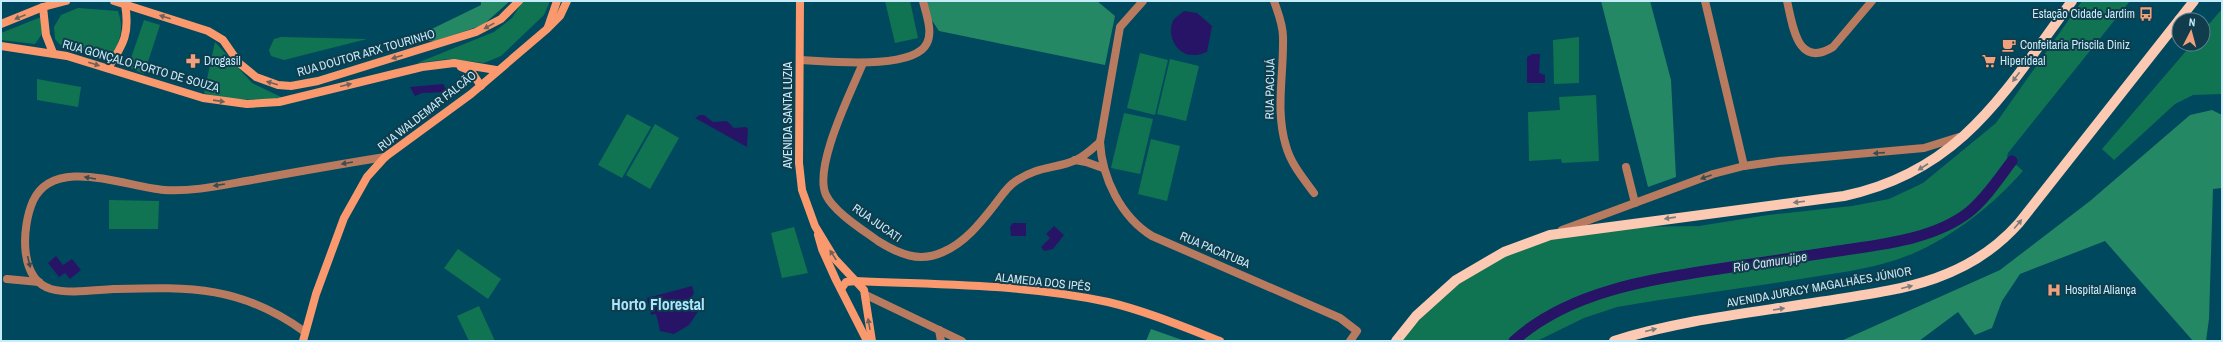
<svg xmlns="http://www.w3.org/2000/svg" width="2223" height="342" viewBox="0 0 2223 342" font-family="'Archivo Narrow',sans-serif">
  <rect width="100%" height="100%" fill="#00485d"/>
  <g fill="#107453">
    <polygon points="523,1 550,1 544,15 501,56 484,63 449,59 417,63 494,32 512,18"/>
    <polygon points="885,1 910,1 918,38 895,43"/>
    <path d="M2082,1h48l-122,152 -1,4 16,14c-30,34 -69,65 -111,83 -39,16 -83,20 -124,27 -57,9 -114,16 -171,26l-33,11 -47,23h-138l66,-68 95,-45 139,-2 69,-11 84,-9 37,-7 34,-16 73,-60z"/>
    <path d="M78,8l40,3c7,21 1,29 -7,48l-47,-10 -9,-10 -1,-12 7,-12z"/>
    <polygon points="2222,9 2222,94 2193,95 2175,104 2114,160 2102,149 2192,44 2203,44 2203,31"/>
    <polygon points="46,15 44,31 35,44 1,40 1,33"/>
    <polygon points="144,20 160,25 144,74 128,67"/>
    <polygon points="281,37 367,39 284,60 271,56 269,50 274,39"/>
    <polygon points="1579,37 1579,83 1554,84 1553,40"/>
    <path d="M215,42l37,41 31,15c-28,2 -52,3 -79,-5z"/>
    <polygon points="1140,53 1168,60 1155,115 1127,108"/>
    <polygon points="1170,59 1199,66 1186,121 1157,114"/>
    <polygon points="37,79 81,87 78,107 37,100"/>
    <polygon points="1596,95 1599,161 1562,163 1561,159 1529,161 1528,112 1560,110 1559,97"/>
    <polygon points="1124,113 1153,119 1140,174 1111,168"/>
    <polygon points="627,114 651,127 622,178 598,165"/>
    <polygon points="655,124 679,138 650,189 626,175"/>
    <polygon points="1151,139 1180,146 1167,201 1138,194"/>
    <polygon points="109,200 159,201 158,229 109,229"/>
    <polygon points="794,227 808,273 782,278 771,233"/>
    <polygon points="458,249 501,279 488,299 444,268"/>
    <polygon points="479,306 495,341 469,341 457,316"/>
  </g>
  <g fill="#248864">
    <polygon points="481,1 510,1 483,25 435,41 407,41 481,5"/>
    <polygon points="919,1 1097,1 1115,16 1105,65 939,31"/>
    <polygon points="1601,1 1650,1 1671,80 1676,177 1648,187"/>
    <polygon points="2212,110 2222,115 2222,188 2213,189 2209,319 2206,341 2193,341 2105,241 2020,274 2002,301 1992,328 1975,335 1958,312 1919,341 1841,341 2000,270 2090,201 2190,115"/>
    <polygon points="1151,329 1185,341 1146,341"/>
  </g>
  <g fill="#271467">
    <path d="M1184,11l13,2 15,13 -5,26c-4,1 -8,3 -12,3 -18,2 -30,-21 -21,-36 3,-3 7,-5 10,-8z"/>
    <polygon points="1532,54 1540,54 1539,73 1545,75 1545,83 1527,83 1527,57"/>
    <polygon points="443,84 448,92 422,93 415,96 410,87"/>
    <polygon points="700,115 704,115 713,122 727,121 734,128 746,127 748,129 747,147 695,118"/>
    <polygon points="1013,223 1026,223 1026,236 1011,236 1010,227"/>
    <polygon points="1054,226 1064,235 1053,249 1044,251 1041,247 1050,238 1046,234"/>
    <polygon points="56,256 63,265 72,259 81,270 70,279 65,273 59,277 48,263"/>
    <polygon points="692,286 694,293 689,301 690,306 699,310 689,325 674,334 660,331 656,314 651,315 647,298"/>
  </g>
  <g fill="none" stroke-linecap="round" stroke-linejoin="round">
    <path stroke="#271467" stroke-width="11" d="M1514,341c56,-51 139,-62 211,-73 40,-6 80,-12 120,-18 41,-6 91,-12 124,-38 17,-14 30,-34 43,-51"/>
    <g stroke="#b97b60" stroke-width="8">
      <path d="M1274,1c4,12 9,23 9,36 1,37 -8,73 3,109 5,18 17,32 28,47"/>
      <polyline points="1705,1 1744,166"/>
      <path d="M1787,1c6,25 10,68 46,46l39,-46"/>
      <path d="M800,60c26,1 114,11 127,-17 6,-12 -1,-29 -4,-42"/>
      <path d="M863,63c-12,29 -50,104 -37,132 8,17 37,35 52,46 21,13 41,22 65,11 23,-10 38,-30 53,-49 6,-8 12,-17 20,-22 22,-15 39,-12 60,-21 9,-4 17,-12 24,-18l20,-115 23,-26"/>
      <path d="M1100,142c2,36 21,75 52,94l188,82 17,13 -7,10"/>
      <polyline points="1075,160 1086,162 1103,168"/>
      <polyline points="1626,167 1635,203"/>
      <polyline points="1562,230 1713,174 1744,166 1779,161 1924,148 1959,137"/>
      <polyline points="7,279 39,282"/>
      <polyline points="866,295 962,341"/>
      <polyline points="939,330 941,341"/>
      <path d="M305,332c-65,-47 -115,-45 -192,-43 -19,1 -43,5 -62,0 -33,-10 -29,-63 -18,-88 21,-46 93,-14 131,-11 29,2 59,-5 88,-10 44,-8 89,-16 133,-23"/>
    </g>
    <g stroke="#fb996e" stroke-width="8">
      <polyline points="114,1 208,31 223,40 239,63 256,77 278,85 291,86 318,81 476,32 501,19 519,1"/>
      <polyline points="800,1 799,163 802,190 815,226 835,259 864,290 872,341"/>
      <polyline points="43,7 46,35 53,53"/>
      <polyline points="1,24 43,7 66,1"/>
      <polyline points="548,27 557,1"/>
      <polyline points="1,46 67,56 203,98 247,104 279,102 422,67 454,63 496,70"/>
      <polyline points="461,67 471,71 481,86"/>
      <path d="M108,68c16,-24 22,-35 17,-64"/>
      <polyline points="818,235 822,249 836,280 867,341"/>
      <path d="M841,289l5,-7 10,-1c83,4 170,3 252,21 38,9 76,25 112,39"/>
      <polyline points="303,341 316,294 344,218 367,177 385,157 471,94 547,29 560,16 567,1"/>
    </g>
    <g stroke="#fcc9b3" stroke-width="10">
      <polyline points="2179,20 2194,1"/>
      <path d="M1396,341l20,-25 40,-36 48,-28 46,-17 294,-39c118,-25 161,-105 228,-195"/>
      <path d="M1614,341c66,-21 136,-28 205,-39 76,-12 146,-18 200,-79l160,-203"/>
    </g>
  </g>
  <defs><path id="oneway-solid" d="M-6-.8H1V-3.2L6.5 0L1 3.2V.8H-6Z"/></defs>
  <g fill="#6e6159">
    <use href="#oneway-solid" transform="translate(20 17) rotate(158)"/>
    <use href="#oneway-solid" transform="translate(165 17) rotate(-162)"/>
    <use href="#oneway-solid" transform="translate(489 26) rotate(151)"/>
    <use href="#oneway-solid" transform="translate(397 57) rotate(163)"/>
    <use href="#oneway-solid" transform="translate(94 64) rotate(17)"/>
    <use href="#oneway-solid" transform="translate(272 83) rotate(-164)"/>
    <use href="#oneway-solid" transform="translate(346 85) rotate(-14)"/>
    <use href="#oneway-solid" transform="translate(219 101) rotate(8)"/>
    <use href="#oneway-solid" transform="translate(833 255) rotate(-123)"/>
    <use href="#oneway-solid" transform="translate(869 324) rotate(-100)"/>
  </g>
  <g fill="#7a7b7a">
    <use href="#oneway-solid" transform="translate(2016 77) rotate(127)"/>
    <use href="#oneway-solid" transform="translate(1923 167) rotate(147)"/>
    <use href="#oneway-solid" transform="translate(1799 202) rotate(173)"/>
    <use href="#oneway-solid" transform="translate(1670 218) rotate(172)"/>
    <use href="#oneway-solid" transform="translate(2018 224) rotate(-50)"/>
    <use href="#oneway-solid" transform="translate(1907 287) rotate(-14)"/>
    <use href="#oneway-solid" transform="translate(1779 309) rotate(-9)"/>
    <use href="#oneway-solid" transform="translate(1651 330) rotate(-14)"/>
  </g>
  <g fill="#3a4c50">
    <use href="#oneway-solid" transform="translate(1879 153) rotate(176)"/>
    <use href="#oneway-solid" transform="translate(347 163) rotate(170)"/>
    <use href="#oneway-solid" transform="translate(1706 177) rotate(160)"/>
    <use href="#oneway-solid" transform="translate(90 178) rotate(-170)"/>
    <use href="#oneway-solid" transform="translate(219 185) rotate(171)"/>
    <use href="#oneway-solid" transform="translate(29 262) rotate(76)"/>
  </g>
  <defs>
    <symbol id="bus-bare" viewBox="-9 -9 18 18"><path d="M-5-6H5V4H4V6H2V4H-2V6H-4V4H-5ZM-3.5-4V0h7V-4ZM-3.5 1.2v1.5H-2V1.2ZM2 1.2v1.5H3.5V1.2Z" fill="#f2a17e" stroke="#103c4b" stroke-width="2.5" paint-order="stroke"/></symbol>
    <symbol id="cafe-bare" viewBox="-9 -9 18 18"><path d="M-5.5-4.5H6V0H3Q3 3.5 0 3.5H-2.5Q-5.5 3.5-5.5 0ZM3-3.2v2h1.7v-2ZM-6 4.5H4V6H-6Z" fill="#f2a17e" stroke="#103c4b" stroke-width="2.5" paint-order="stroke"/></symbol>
    <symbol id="pharmacy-bare" viewBox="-9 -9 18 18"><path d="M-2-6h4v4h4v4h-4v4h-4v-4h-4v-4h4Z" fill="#f2a17e" stroke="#103c4b" stroke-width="2.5" paint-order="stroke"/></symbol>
    <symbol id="supermarket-bare" viewBox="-9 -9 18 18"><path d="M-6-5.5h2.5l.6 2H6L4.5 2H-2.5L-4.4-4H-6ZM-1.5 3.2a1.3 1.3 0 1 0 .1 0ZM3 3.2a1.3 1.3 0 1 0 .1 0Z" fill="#f2a17e" stroke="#103c4b" stroke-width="2.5" paint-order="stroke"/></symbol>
    <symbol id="hospital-bare" viewBox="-9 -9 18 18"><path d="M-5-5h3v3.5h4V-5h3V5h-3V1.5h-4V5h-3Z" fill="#f2a17e" stroke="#103c4b" stroke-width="2.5" paint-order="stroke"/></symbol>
  </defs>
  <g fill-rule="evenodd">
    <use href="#bus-bare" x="2136" y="4" width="20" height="20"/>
    <use href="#cafe-bare" x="1999" y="35" width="20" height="20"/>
    <use href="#pharmacy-bare" x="183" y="51" width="20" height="20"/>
    <use href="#supermarket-bare" x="1979" y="51" width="20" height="20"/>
    <use href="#hospital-bare" x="2044" y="280" width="20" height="20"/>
  </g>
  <g text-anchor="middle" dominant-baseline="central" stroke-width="4" stroke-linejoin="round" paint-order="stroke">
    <g font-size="12" fill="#c6ecfb" stroke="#103c4b" text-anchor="start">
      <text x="2135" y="14" text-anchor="end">Estação Cidade Jardim</text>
      <text x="2020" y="45">Confeitaria Priscila Diniz</text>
      <text x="204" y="61">Drogasil</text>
      <text x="2000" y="61">Hiperideal</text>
      <text x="2065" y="290">Hospital Aliança</text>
    </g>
    <g font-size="12" fill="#c6ecfb" stroke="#103c4b">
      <text transform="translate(366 53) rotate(-16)">RUA DOUTOR ARX TOURINHO</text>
      <text transform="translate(141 66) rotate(16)">RUA GONÇALO PORTO DE SOUZA</text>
      <text transform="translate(1270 89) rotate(-89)">RUA PACUJÁ</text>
      <text transform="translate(427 111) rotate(-38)">RUA WALDEMAR FALCÃO</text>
      <text transform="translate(788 115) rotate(-90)">AVENIDA SANTA LUZIA</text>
      <text transform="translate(877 223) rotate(35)">RUA JUCATI</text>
      <text transform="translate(1215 250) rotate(23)">RUA PACATUBA</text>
      <text transform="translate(1043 282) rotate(6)">ALAMEDA DOS IPÊS</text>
      <text transform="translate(1819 287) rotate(-10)">AVENIDA JURACY MAGALHÃES JÚNIOR</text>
    </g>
    <g font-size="13" font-style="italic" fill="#dcddf5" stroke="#103c4b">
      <text transform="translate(1770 262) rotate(-9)">Rio Camurujipe</text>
    </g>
    <g font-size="16" font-weight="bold" fill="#a8e6ff" stroke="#103c4b">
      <text x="658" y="304">Horto Florestal</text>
    </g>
  </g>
  <rect width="2223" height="342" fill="none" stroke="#c6ecfb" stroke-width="4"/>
  <g transform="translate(2191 32) rotate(6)"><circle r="19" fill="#103c4b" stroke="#598291"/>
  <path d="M0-3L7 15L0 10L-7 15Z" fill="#f2a17e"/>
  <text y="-6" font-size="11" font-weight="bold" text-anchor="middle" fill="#c6ecfb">N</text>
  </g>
</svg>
